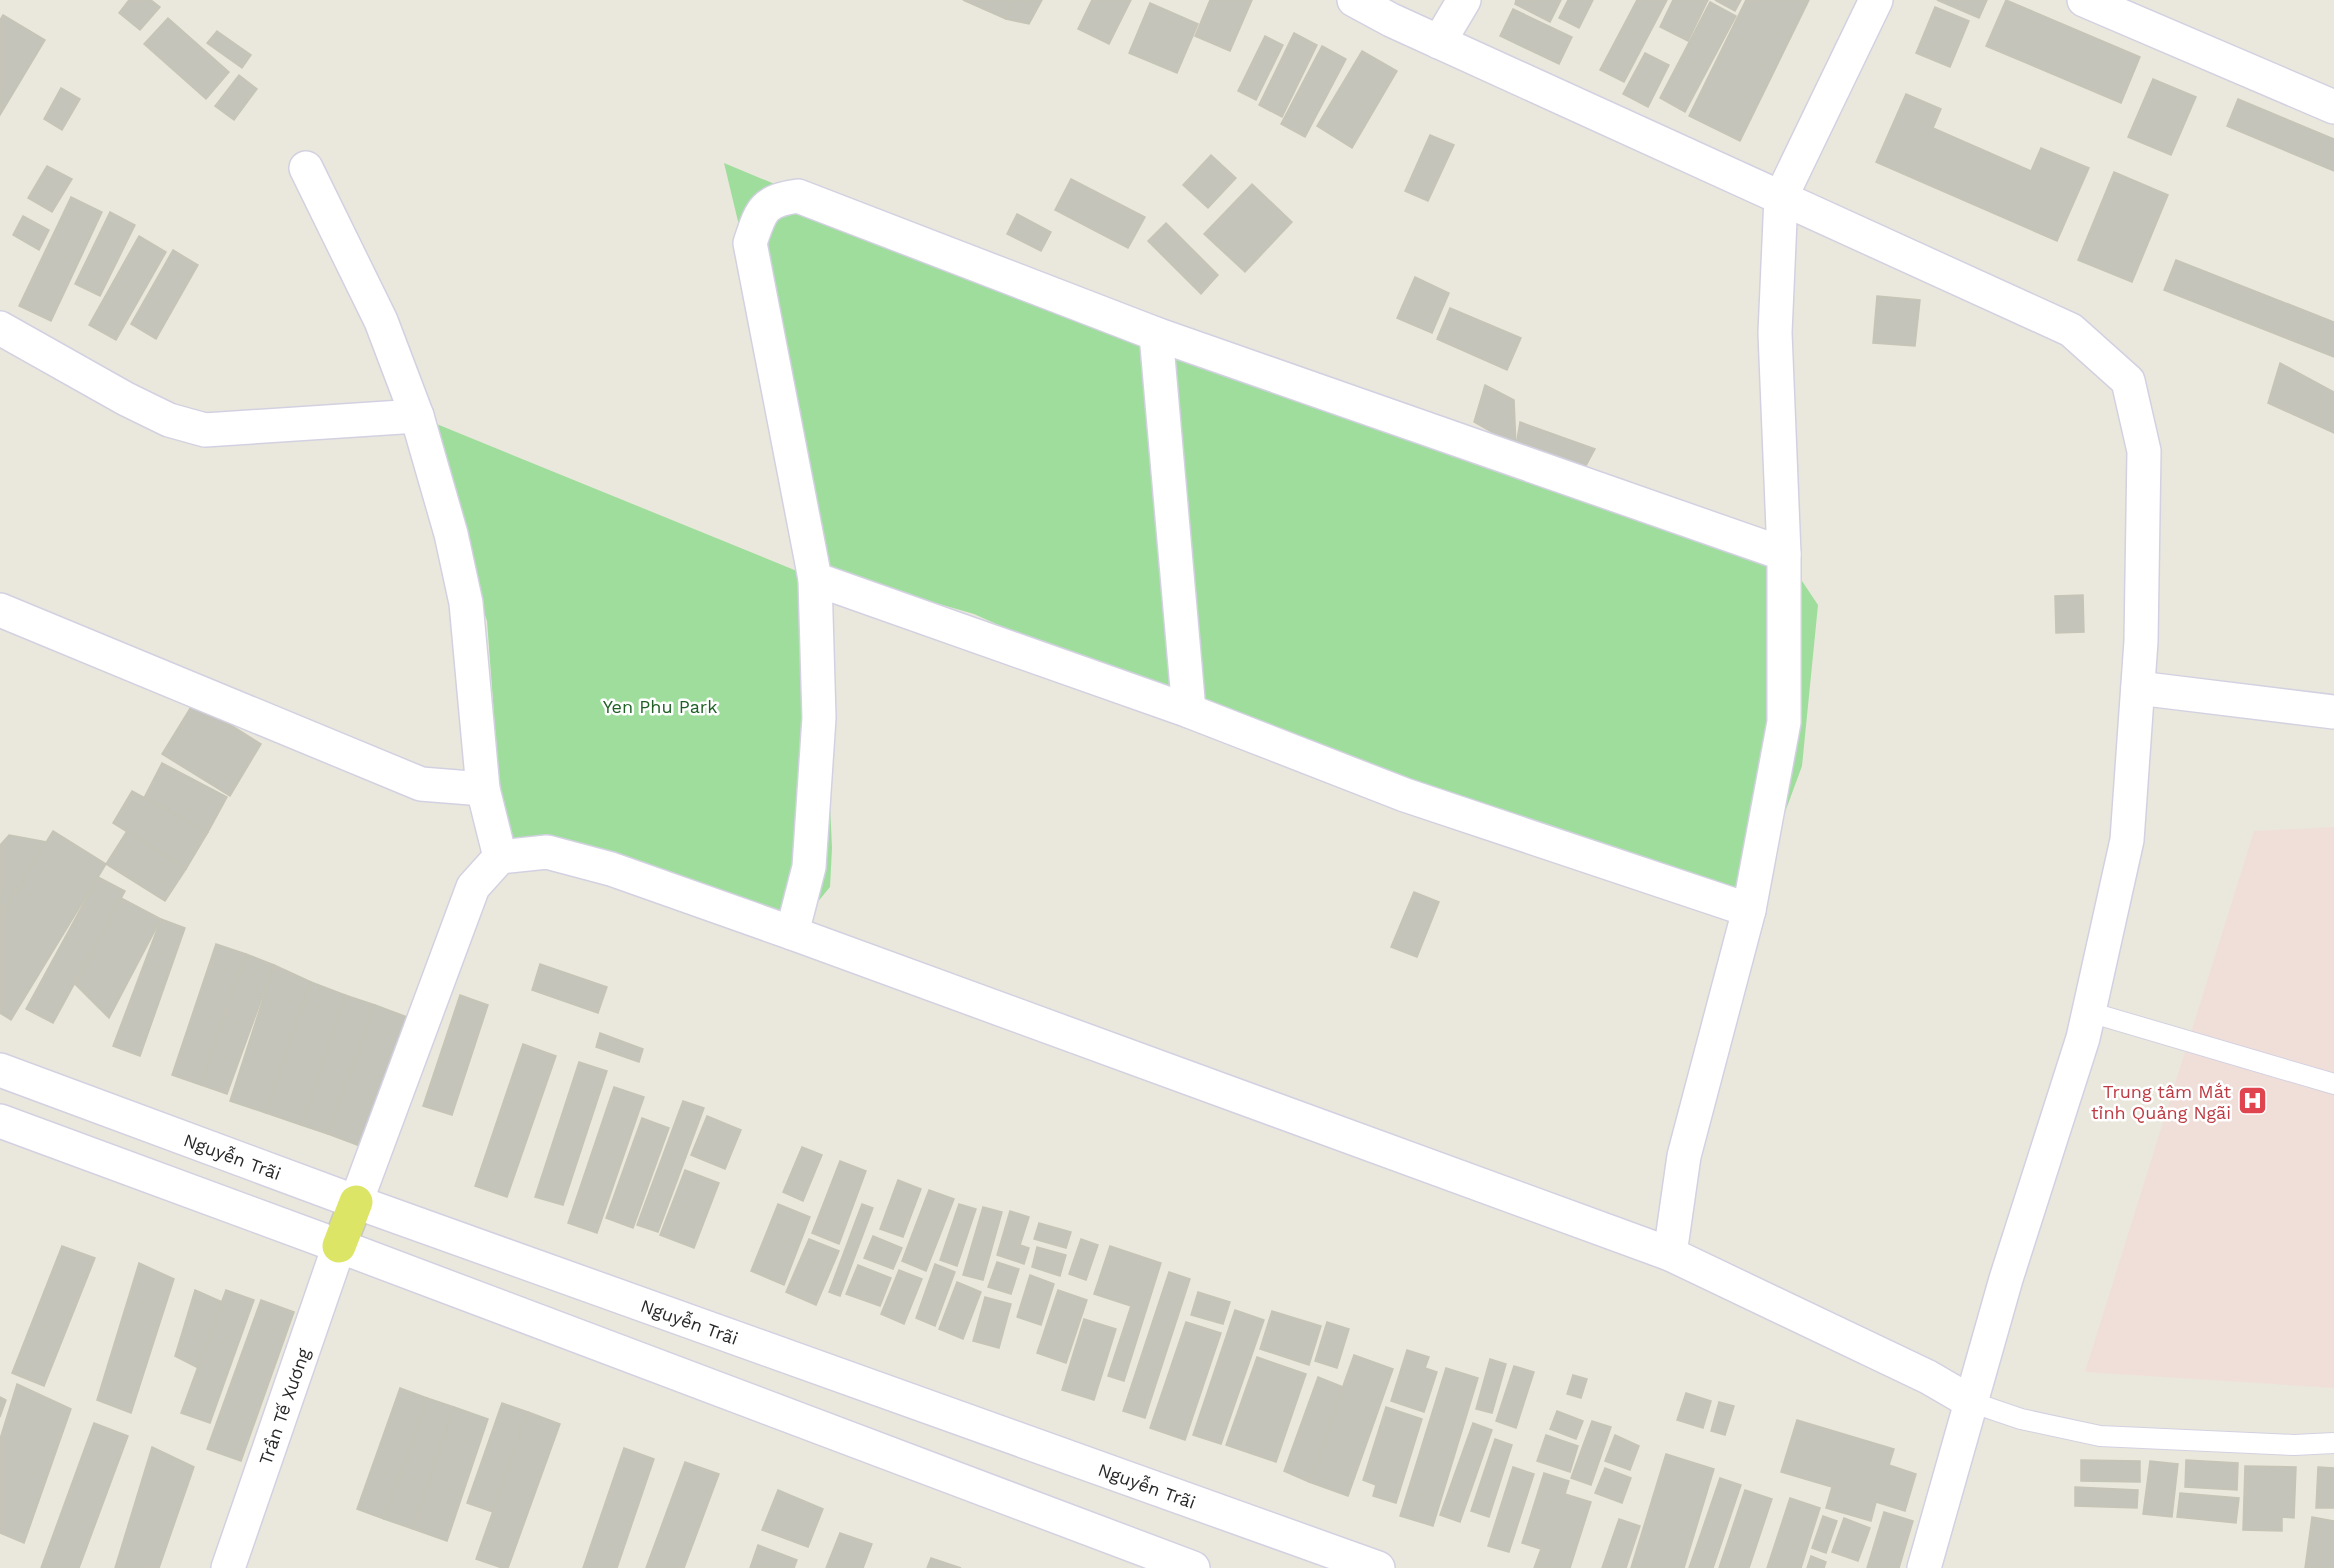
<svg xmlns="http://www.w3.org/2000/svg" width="2334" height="1568" viewBox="0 0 2334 1568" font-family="'Work Sans',sans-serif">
  <rect width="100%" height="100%" fill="#eae8dc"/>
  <polygon fill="#f0dfd9" points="2334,827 2334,1388 2085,1372 2254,831"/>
  <polygon fill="#9edd9c" points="724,163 849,215 1784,554 1818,605 1802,766 1749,910 1189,711 974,614 901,593 820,580 832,848 830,887 792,933 500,857 497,755 487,621 417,416 814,578 795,458"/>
  <g fill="#c5c4bb" stroke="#c5c4b5" stroke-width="1.5">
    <polygon points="129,0 151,0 160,7 140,30 119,13"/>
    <polygon points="963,0 1014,0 1006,19"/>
    <polygon points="1014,0 1042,0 1029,24 1006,19"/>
    <polygon points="1092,0 1131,0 1109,44 1078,29"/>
    <polygon points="1210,0 1252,0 1230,51 1195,36"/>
    <polygon points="1516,0 1561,0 1550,22 1515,4"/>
    <polygon points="1568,0 1593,0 1579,28 1559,18"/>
    <polygon points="1637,0 1667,0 1624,82 1600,70"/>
    <polygon points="1673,0 1708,0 1688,41 1660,27"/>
    <polygon points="1715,0 1741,0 1735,11"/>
    <polygon points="1746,0 1809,0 1740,141 1689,116"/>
    <polygon points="1937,0 1987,0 1979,18"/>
    <polygon points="2006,0 2140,57 2121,103 1986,46"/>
    <polygon points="1710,2 1736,16 1685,112 1660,98"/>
    <polygon points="1150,3 1198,24 1177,73 1129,53"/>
    <polygon points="1935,7 1969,21 1950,67 1916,53"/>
    <polygon points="1513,9 1572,37 1559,64 1500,36"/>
    <polygon points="3,15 45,40 0,115 0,20"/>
    <polygon points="168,18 229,72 206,99 144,44"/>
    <polygon points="217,31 251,55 242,68 207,43"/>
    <polygon points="1294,33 1317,45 1282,117 1259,105"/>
    <polygon points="1265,36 1283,45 1256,100 1238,91"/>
    <polygon points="1322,46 1346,59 1305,137 1281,124"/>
    <polygon points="1362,51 1397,71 1352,148 1317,126"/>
    <polygon points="1645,53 1669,65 1648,107 1623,94"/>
    <polygon points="239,75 257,89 234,120 215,106"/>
    <polygon points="2153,79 2196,97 2171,155 2128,137"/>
    <polygon points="61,88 80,99 62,130 44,119"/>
    <polygon points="1906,94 1941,109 1933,128 2031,171 2041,148 2089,168 2057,241 1876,162"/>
    <polygon points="2238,99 2334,139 2334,171 2227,126"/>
    <polygon points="1430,135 1454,145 1428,201 1405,191"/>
    <polygon points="1211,155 1236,178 1208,208 1183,185"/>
    <polygon points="47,166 72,179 52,212 28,198"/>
    <polygon points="2114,172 2168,195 2132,282 2078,260"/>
    <polygon points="1071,179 1145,217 1128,248 1055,210"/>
    <polygon points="1252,184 1292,222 1245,272 1204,234"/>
    <polygon points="71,197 102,212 51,321 19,306"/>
    <polygon points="110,212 135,225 100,296 75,284"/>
    <polygon points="1017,214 1051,232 1041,251 1007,234"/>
    <polygon points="23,216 49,230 39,250 13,235"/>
    <polygon points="1166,223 1218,275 1201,294 1148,241"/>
    <polygon points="139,236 166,252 116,340 89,325"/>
    <polygon points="173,250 198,265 156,339 131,324"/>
    <polygon points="2176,260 2334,322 2334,357 2164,290"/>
    <polygon points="1415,277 1449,293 1432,333 1397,318"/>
    <polygon points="1877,296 1920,300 1915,346 1873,343"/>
    <polygon points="1450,308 1521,338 1507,370 1437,339"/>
    <polygon points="2280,363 2334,392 2334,433 2268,403"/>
    <polygon points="1485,385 1514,400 1516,446 1474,422"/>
    <polygon points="1520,422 1595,449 1582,473 1516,446"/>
    <polygon points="2083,595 2084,632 2056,633 2055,596"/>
    <polygon points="194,702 261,744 230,796 162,754"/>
    <polygon points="162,763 227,797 208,832 144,798"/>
    <polygon points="132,791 208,832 186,869 113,823"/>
    <polygon points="53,831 106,864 11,1020 0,1013 0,916"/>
    <polygon points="127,831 186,869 165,901 106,864"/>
    <polygon points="9,835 47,842 0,916 0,845"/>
    <polygon points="98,877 125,891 53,1023 26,1009"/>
    <polygon points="1414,892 1439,902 1417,957 1391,947"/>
    <polygon points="121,898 161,919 109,1018 75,984"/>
    <polygon points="161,919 185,928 140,1056 113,1046"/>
    <polygon points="216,944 246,954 201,1085 172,1075"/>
    <polygon points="246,954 274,965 227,1094 201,1085"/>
    <polygon points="540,964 607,987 598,1013 532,990"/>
    <polygon points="274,965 311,982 266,1113 230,1101"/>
    <polygon points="311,982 345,995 301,1125 266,1113"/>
    <polygon points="345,995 375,1005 328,1134 301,1125"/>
    <polygon points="460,995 488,1005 452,1115 423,1106"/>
    <polygon points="375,1005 407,1017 360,1146 328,1134"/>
    <polygon points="600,1033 643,1049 639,1062 596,1047"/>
    <polygon points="523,1044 556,1056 507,1197 475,1186"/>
    <polygon points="579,1062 607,1071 563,1205 535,1197"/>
    <polygon points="614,1087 644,1097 597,1233 568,1223"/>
    <polygon points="683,1101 704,1108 658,1232 637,1225"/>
    <polygon points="707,1116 741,1130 725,1169 691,1155"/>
    <polygon points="642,1118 669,1128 633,1228 606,1218"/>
    <polygon points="802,1147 822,1155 803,1201 783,1192"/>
    <polygon points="840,1161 866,1171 839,1244 812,1233"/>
    <polygon points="685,1170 719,1183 694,1248 660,1235"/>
    <polygon points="898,1180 921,1189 903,1237 880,1229"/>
    <polygon points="929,1190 954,1199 926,1271 902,1261"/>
    <polygon points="778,1204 810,1217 784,1285 751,1271"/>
    <polygon points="862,1204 873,1208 840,1296 829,1292"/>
    <polygon points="959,1204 976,1209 957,1266 940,1260"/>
    <polygon points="983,1207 1002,1212 983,1280 963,1275"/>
    <polygon points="1010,1211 1029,1217 1020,1245 1029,1248 1024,1264 997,1255"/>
    <polygon points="1039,1223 1071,1232 1066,1248 1034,1239"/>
    <polygon points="873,1236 902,1248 893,1269 864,1258"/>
    <polygon points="809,1239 839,1251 816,1305 786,1292"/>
    <polygon points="1081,1239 1098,1245 1086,1280 1069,1274"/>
    <polygon points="62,1246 95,1258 44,1386 12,1373"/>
    <polygon points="1110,1246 1161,1263 1124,1381 1108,1376 1131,1306 1094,1294"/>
    <polygon points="1037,1247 1066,1255 1060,1276 1032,1267"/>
    <polygon points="997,1262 1019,1269 1011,1294 988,1287"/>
    <polygon points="139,1263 174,1279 131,1413 97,1400"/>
    <polygon points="935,1264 955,1272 935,1326 916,1318"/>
    <polygon points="858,1265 891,1278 880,1306 846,1294"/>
    <polygon points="899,1270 922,1279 904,1324 881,1314"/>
    <polygon points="1169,1272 1190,1279 1145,1418 1123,1411"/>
    <polygon points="1030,1275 1054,1284 1041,1325 1017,1317"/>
    <polygon points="957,1282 981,1292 963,1339 939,1329"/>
    <polygon points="195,1290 229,1305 204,1371 175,1356"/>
    <polygon points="226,1290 254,1300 210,1423 181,1413"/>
    <polygon points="1058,1290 1087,1300 1066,1363 1037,1353"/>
    <polygon points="1198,1292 1230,1302 1223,1324 1191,1315"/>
    <polygon points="985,1297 1011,1304 999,1348 973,1341"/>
    <polygon points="261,1300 294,1312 241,1461 207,1449"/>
    <polygon points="1235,1310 1264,1320 1221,1444 1193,1435"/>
    <polygon points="1272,1311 1321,1326 1309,1365 1260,1349"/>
    <polygon points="1084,1319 1116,1329 1094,1400 1062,1390"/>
    <polygon points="1186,1322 1221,1333 1185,1440 1150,1428"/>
    <polygon points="1327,1322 1349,1329 1337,1368 1315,1361"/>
    <polygon points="1407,1350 1429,1357 1425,1368 1437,1372 1424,1412 1391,1401"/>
    <polygon points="1354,1355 1393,1369 1348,1496 1309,1482"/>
    <polygon points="1257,1357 1306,1374 1276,1462 1226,1445"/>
    <polygon points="1490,1359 1506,1364 1492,1413 1476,1409"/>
    <polygon points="1514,1366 1534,1372 1516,1428 1496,1421"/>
    <polygon points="1446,1368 1478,1378 1433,1526 1400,1516"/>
    <polygon points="1573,1375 1587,1379 1581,1398 1567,1394"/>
    <polygon points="1318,1377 1343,1387 1309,1482 1284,1471"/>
    <polygon points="17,1384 71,1409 24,1543 0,1533 0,1439"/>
    <polygon points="400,1388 427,1398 384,1519 357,1509"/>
    <polygon points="1686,1393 1711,1401 1703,1428 1677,1420"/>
    <polygon points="0,1397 6,1400 0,1417"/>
    <polygon points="427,1398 454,1407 413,1529 384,1519"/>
    <polygon points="1719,1402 1734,1406 1725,1435 1711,1431"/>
    <polygon points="502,1403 528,1412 493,1512 467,1503"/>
    <polygon points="454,1407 488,1419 447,1541 413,1529"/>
    <polygon points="1386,1407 1422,1419 1396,1503 1373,1496 1376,1485 1363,1480"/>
    <polygon points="1557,1411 1583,1421 1576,1439 1550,1429"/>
    <polygon points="528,1412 560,1424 508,1568 502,1568 476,1559"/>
    <polygon points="1797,1420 1894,1449 1889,1465 1916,1474 1905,1511 1876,1502 1871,1521 1826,1508 1832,1487 1781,1472"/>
    <polygon points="1592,1421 1611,1427 1591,1485 1571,1478"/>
    <polygon points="94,1423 128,1436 79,1568 41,1568"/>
    <polygon points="1473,1423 1492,1430 1460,1522 1440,1515"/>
    <polygon points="1546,1435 1578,1446 1570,1472 1537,1461"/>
    <polygon points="1615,1435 1639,1446 1630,1470 1605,1461"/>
    <polygon points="1495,1439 1512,1445 1489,1517 1471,1511"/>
    <polygon points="152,1447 194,1467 159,1568 115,1568"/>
    <polygon points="624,1448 654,1459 617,1568 583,1568"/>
    <polygon points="1666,1454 1714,1469 1684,1568 1631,1568"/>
    <polygon points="2081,1460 2140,1461 2140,1482 2081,1481"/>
    <polygon points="2186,1460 2238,1463 2237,1490 2185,1487"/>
    <polygon points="2150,1461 2178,1464 2172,1517 2143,1514"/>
    <polygon points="685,1462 719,1474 684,1568 646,1568"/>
    <polygon points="2245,1466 2296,1467 2294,1518 2282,1517 2282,1531 2243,1530"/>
    <polygon points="1513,1467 1534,1474 1509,1552 1488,1546"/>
    <polygon points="2318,1467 2334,1468 2334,1508 2316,1508"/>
    <polygon points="1605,1468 1631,1478 1622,1503 1595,1493"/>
    <polygon points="1544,1473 1569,1481 1565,1494 1591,1502 1570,1568 1534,1568 1541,1549 1522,1543"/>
    <polygon points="1720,1478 1741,1485 1713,1568 1689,1568"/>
    <polygon points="2075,1487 2138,1490 2137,1508 2075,1506"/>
    <polygon points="778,1490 823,1509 808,1547 762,1530"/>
    <polygon points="1745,1490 1772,1499 1749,1568 1719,1568"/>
    <polygon points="2180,1493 2239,1498 2236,1523 2177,1517"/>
    <polygon points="1790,1498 1820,1508 1801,1568 1767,1568"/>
    <polygon points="1884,1512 1913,1521 1899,1568 1867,1568"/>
    <polygon points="1823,1516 1837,1521 1826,1553 1812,1548"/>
    <polygon points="2312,1517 2334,1521 2334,1568 2305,1568"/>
    <polygon points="1844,1518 1870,1528 1858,1561 1832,1552"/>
    <polygon points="1619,1519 1640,1526 1626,1568 1602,1568"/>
    <polygon points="840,1533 872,1544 863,1568 826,1568"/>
    <polygon points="758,1545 797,1560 794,1568 750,1568"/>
    <polygon points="1811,1556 1826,1562 1824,1568 1807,1568"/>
    <polygon points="931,1558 961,1568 927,1568"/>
  </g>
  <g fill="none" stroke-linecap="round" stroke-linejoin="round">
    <defs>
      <g id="lane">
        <polyline points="2089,1012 2334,1084"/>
        <polyline points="1971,1402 2021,1419 2100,1436 2294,1445 2334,1443"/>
      </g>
      <g id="street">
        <polyline points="1354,0 1391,20 2071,330 2128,381 2144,451 2141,641 2127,840 2083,1038 2006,1279 1924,1568"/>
        <polyline points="2084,0 2334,107"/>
        <polyline points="1439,42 1464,0"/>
        <polyline points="306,168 381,321 417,416 451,534 466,603 483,789 500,857"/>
        <polyline points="0,328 126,399 169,420 205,430 417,416"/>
        <polyline points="1156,334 1189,711"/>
        <polyline points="815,579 1189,711 1405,795 1749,910"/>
        <polyline points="0,610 421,784 483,789"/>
        <polyline points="2138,688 2334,712"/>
        <path d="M792,933l17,-66 10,-149 -4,-139 -65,-336c11,-32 12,-42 48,-47l358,138 628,220"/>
        <polyline points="356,1202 473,887 500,857 547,852 611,869 792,933 1670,1254 1928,1377 1971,1402"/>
        <polyline points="1670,1254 1684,1156 1749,910 1784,722 1784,554 1775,333 1781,197 1876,0"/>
      </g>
      <g id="secondary">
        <path id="s1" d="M0,1070l356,132 1022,366"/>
        <polyline points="0,1121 339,1246 1193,1568"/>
        <path id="s2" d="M228,1568l111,-322"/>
      </g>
      <polyline id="primary" points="339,1246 356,1202"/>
    </defs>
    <use href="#lane" stroke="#d3d1e1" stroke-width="22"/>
    <use href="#street" stroke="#d3d1e1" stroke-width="36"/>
    <use href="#secondary" stroke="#d3d1e1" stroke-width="36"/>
    <use href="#primary" stroke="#c7c7c7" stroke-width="36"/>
    <use href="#lane" stroke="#fff" stroke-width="20"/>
    <use href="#street" stroke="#fff" stroke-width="33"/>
    <use href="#secondary" stroke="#fff" stroke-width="33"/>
    <use href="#primary" stroke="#dce565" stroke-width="33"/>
  </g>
  <defs>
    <symbol id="hospital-square" viewBox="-11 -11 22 22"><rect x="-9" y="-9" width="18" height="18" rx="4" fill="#e0444e" stroke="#fff"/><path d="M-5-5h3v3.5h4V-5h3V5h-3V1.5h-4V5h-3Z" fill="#fff"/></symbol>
  </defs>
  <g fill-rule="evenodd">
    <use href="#hospital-square" x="2236" y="1084" width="33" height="33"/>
  </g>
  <g text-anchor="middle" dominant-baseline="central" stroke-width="5" stroke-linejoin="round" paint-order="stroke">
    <g font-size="18" fill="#1f6025" stroke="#fff">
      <text x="660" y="706">Yen Phu Park</text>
    </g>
    <g font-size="18" fill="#be3a42" stroke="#fff" text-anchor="end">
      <text x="2231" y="1091">Trung tâm Mắt<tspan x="2231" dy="21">tỉnh Quảng Ngãi</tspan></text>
    </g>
    <g font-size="18" fill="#292929" stroke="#fff">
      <text stroke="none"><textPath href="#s1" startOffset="248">Nguyễn Trãi</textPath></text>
      <text stroke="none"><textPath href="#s1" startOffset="734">Nguyễn Trãi</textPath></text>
      <text stroke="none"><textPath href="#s2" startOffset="171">Trần Tế Xương</textPath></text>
      <text stroke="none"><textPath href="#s1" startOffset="1220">Nguyễn Trãi</textPath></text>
    </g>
  </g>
</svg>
